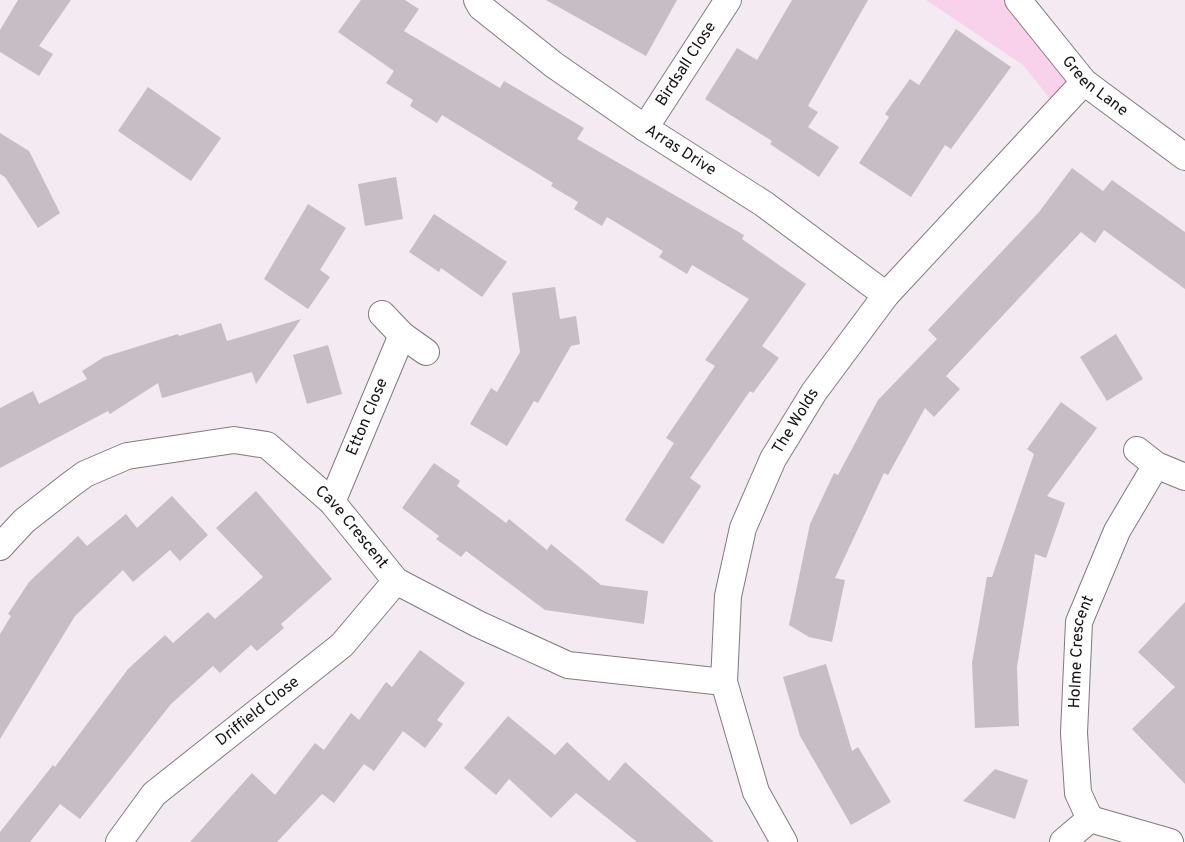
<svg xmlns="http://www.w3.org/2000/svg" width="1185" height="842" viewBox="0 0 1185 842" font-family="Overpass,sans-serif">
  <rect width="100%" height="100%" fill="#f4eaf1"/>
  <polygon fill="#f8d2eb" points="926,0 1018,0 1084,82 1059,110 1023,65"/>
  <g fill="#c7bdc4">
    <polygon points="18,0 71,0 39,46 53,54 39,76 0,52 0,30"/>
    <polygon points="361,0 405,0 419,9 404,31 500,88 504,81 584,128 577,139 744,235 742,239 806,284 762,346 779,358 753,393 750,391 690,478 701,486 663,544 625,520 674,443 666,438 715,366 705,360 749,299 692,265 687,274 659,257 663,251 607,217 602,226 574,209 578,202 551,186 553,183 442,115 437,123 410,106 413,100 386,83 394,71 338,32"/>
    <polygon points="546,0 677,0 646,56"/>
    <polygon points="792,0 868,0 808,106 818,112 808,127 839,147 819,177 770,144 772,141 705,99 737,48 757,60"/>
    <polygon points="956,29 1011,67 951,149 945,145 911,197 859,163 889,117 885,114 910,79 919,85"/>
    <polygon points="148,87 221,138 191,181 118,131"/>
    <polygon points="0,133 29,151 60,213 38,228 5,177 0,174"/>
    <polygon points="1072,168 1103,191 1112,180 1185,232 1185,289 1104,230 1095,243 1081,232 946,376 960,389 934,417 925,408 888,475 884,473 835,578 845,580 832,642 809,637 789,625 810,524 834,473 838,475 878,400 937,339 928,330 1039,212"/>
    <polygon points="396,177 403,219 365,226 358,184"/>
    <polygon points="308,204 346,228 320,270 330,277 308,309 264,279"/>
    <polygon points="434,214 507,262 482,297 441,268 439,272 409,252"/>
    <polygon points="555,287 560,319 576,316 580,344 571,346 538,403 534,401 507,446 470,424 491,388 497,392 520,352 512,293"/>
    <polygon points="301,319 256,384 252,372 162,398 158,383 110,414 108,411 0,468 0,408 33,391 39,404 87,379 82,371 104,357 178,334 179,336 221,323 227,341"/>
    <polygon points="1116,334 1143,379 1107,401 1080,357"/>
    <polygon points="328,345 342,394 307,404 293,355"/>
    <polygon points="1061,402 1097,428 1047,496 1065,503 1046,558 1035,554 1017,667 1019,726 975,728 972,663 987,577 992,577 1034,454 1027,449"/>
    <polygon points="434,463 460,481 457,486 506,523 509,519 547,550 551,544 601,585 648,591 644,624 545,610 466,551 461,557 436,539 439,536 402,508"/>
    <polygon points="256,491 332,579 281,624 284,628 257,651 251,645 220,673 213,666 171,704 80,819 60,804 30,842 0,842 0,832 53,765 55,767 128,669 165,635 173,643 208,612 215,619 263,577 216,528"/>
    <polygon points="172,496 208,535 180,561 170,550 133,582 123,570 75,616 0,739 0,634 11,616 8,614 29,582 78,536 87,546 126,514 137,528"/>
    <polygon points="1185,602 1185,784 1132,729 1175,687 1138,652"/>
    <polygon points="420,650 465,683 437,720 443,724 425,748 403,731 374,771 364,764 334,803 322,794 277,842 190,842 252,773 275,795 315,743 324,750 351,713 359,720 386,682 392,687"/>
    <polygon points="826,664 852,751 858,747 891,802 851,825 800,736 783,677"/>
    <polygon points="508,716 555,755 567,742 609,781 625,762 714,842 637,842 576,793 551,818 509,779 496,795 464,768"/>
    <polygon points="995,769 1028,780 1015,819 963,801"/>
  </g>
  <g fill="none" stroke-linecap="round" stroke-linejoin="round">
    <defs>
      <g id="minor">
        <path id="s1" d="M477,0l4,7 73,58 91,63 119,76 122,91"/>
        <path id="s2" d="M1018,0l66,82 101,75"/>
        <path id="s3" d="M645,128l83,-128"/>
        <polyline points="382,314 402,335 426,352"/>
        <polyline points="1137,450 1156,465 1185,477"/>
        <path id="s4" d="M332,502l70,-167"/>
        <path id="s5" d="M0,547l24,-26 46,-36 15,-11 42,-18 107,-16 33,5 65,57 64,79 82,43 90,41 156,17"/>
        <polyline points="1090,819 1170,842"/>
        <path id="s6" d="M119,842l35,-48 188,-149 54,-64"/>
        <path id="s7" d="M784,842l-28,-50 -32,-110 4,-86 15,-68 30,-69 41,-67 72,-97 198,-213"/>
        <path id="s8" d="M1063,842l27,-23 -12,-26 -4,-60 5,-111 38,-91 39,-66"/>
      </g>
    </defs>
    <use href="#minor" stroke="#837a80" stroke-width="28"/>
    <use href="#minor" stroke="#fff" stroke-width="26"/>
  </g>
  <g text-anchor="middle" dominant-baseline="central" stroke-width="6" stroke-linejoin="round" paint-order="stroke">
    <g font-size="16" fill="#161214" stroke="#fff9fd">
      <text stroke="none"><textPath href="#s3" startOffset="76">Birdsall Close</textPath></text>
      <text stroke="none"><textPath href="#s2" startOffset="116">Green Lane</textPath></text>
      <text stroke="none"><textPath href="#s1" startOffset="254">Arras Drive</textPath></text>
      <text stroke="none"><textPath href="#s4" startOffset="92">Etton Close</textPath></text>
      <text stroke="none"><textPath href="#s7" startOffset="447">The Wolds</textPath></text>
      <text stroke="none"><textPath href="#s5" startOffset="418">Cave Crescent</textPath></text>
      <text stroke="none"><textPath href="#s8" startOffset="206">Holme Crescent</textPath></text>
      <text stroke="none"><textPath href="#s6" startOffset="192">Driffield Close</textPath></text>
    </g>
  </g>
</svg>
